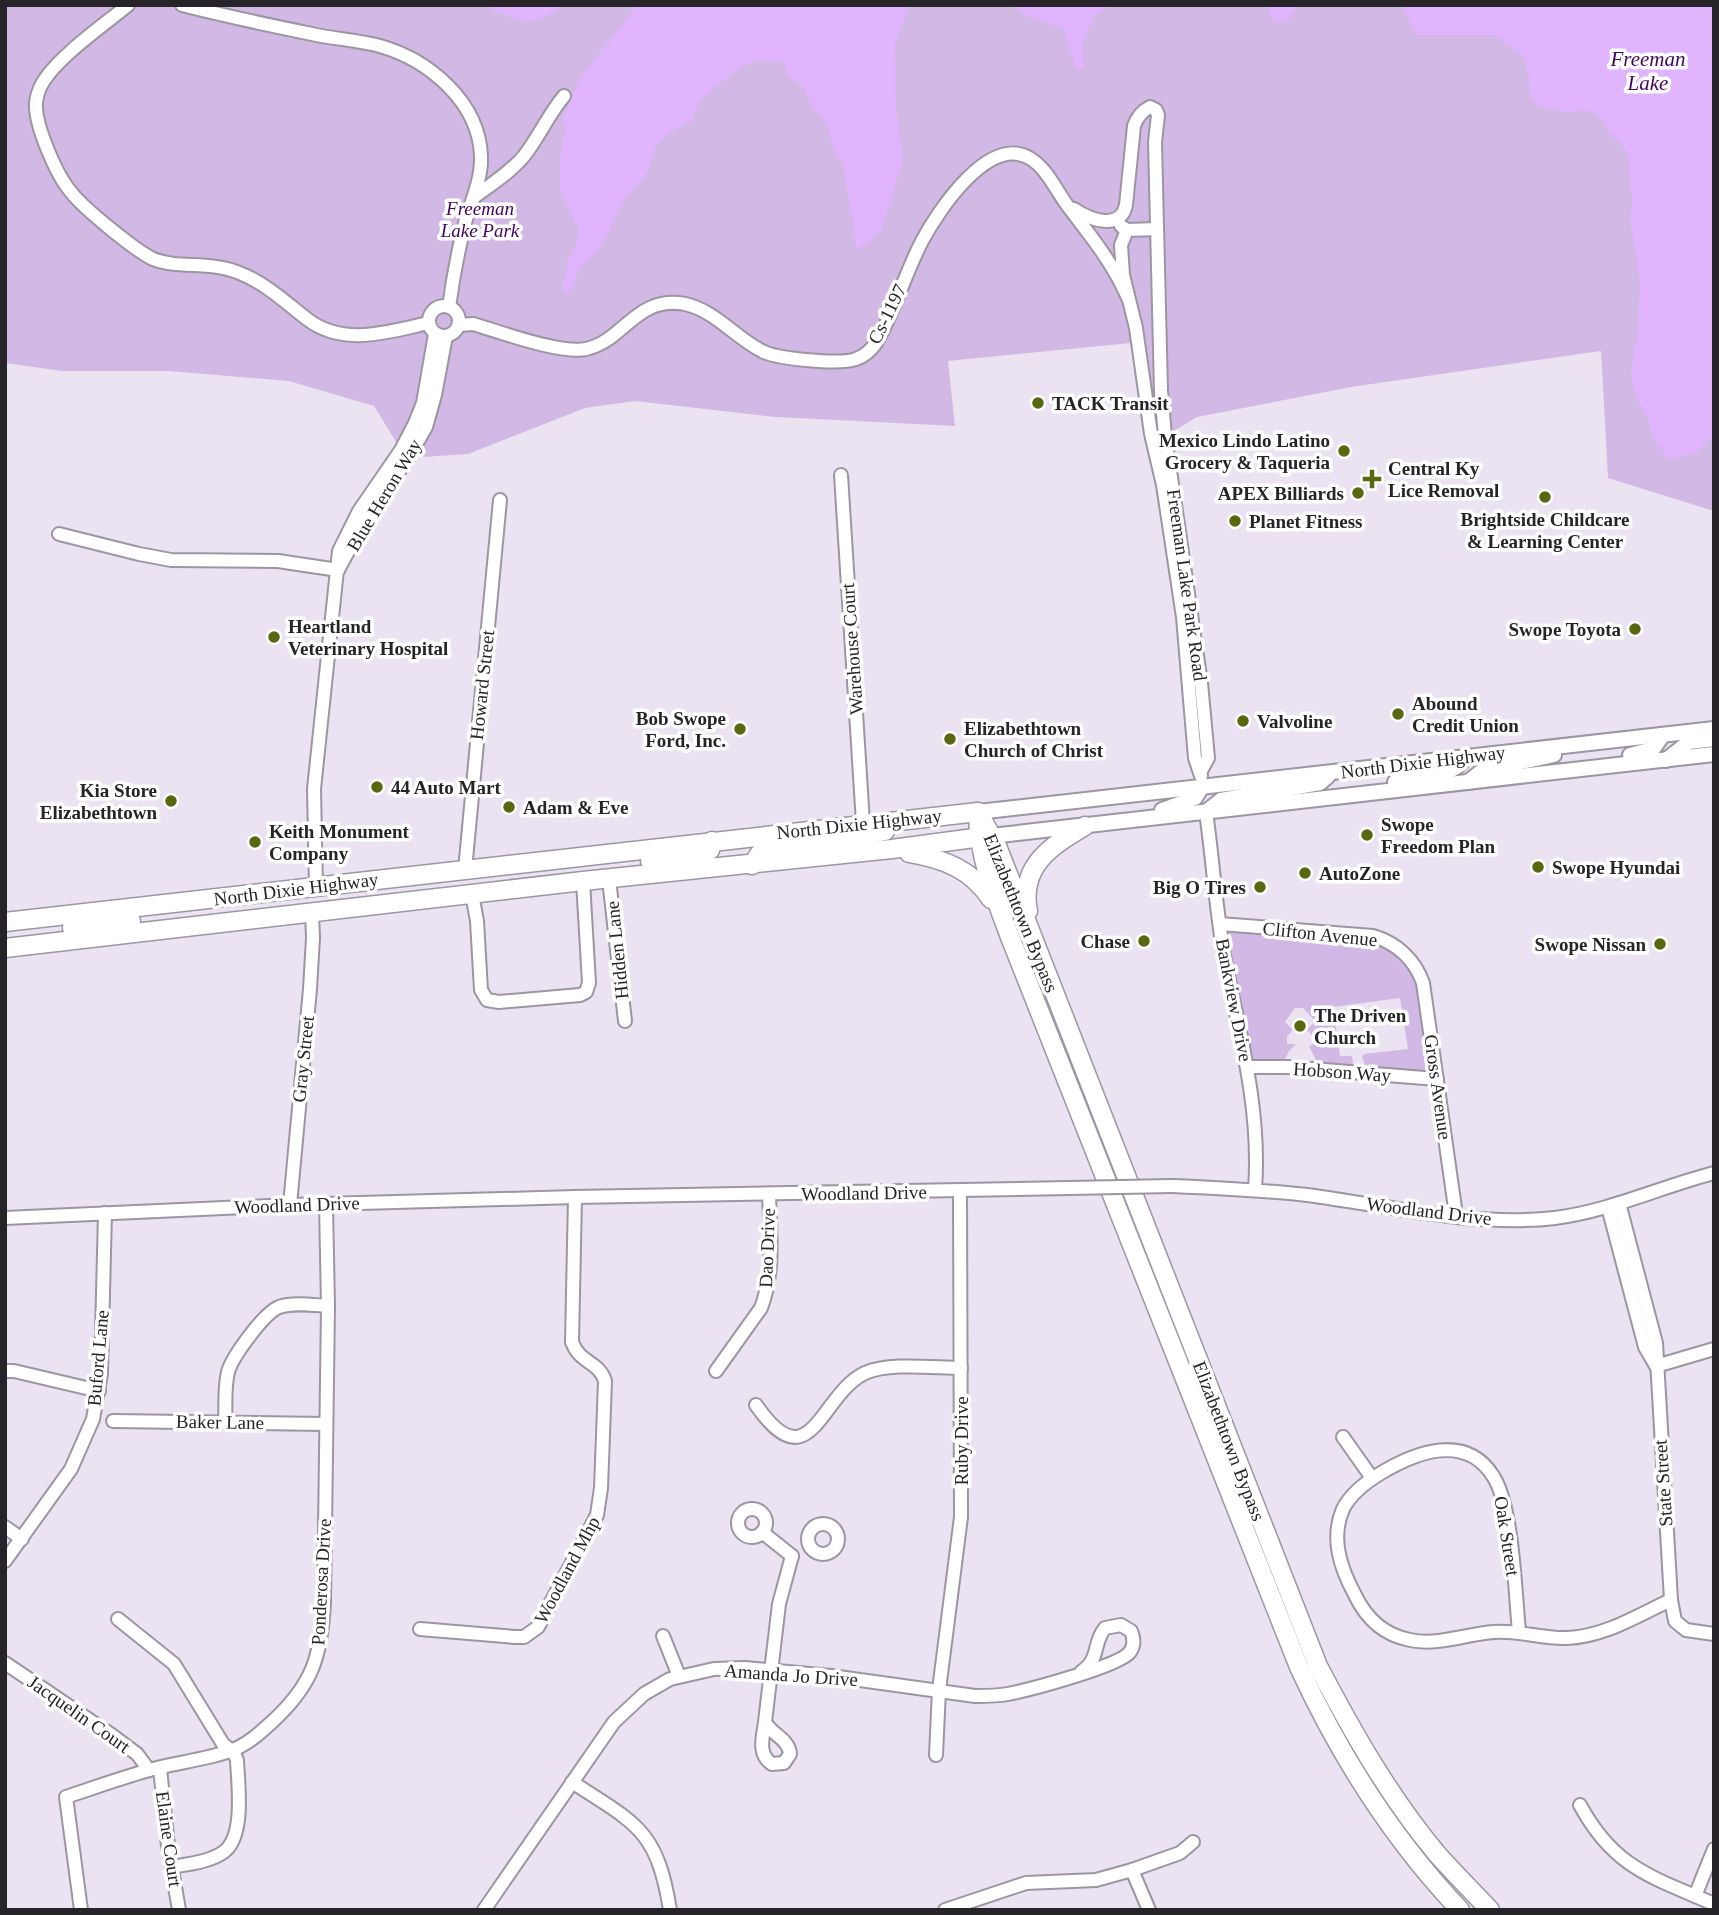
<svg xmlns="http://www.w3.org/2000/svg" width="1719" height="1915" viewBox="0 0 1719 1915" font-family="Georgia,serif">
  <rect width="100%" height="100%" fill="#ebe3f1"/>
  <g fill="#d2b8e4">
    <polygon points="5,5 1714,5 1714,511 1608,478 1601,351 1351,387 1197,417 1165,436 1151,434 1147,400 1131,343 948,361 955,426 776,417 635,401 585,408 468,454 408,458 401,450 374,406 289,381 168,371 62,371 5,363"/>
    <polygon points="1231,932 1353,939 1380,945 1399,957 1410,969 1417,985 1429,1074 1366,1068 1362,1057 1364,1054 1408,1049 1400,998 1333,1007 1340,1056 1352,1056 1353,1063 1350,1068 1319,1066 1309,1046 1313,1044 1313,1036 1307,1030 1315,1021 1303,1008 1295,1008 1285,1022 1293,1030 1287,1036 1287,1044 1296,1044 1289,1051 1283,1063 1253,1061 1230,950 1227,935"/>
  </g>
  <g fill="#e0b4fe">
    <path d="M484,5h80c-36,25 -43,17 -80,0z"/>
    <path d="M635,5h277l-4,4 -13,33 1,69 7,49 -22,70 -10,11 -14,8 -13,-82 -11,-19 -6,-25 -14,-15 -10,-22 -14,-9 -6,-16 -32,1 -15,8 -36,30 -8,20c-13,7 -33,16 -38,30 -3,8 -3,18 -9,26 -7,8 -15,15 -21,24 -16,27 -17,48 -45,67l-5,16 -8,11 -2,-1 -1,-9 5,-14 -2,-6 9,-14 4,-19 -19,-42v-28l5,-30 -2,-13 19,-42 52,-66z"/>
    <polygon points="1001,5 1112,5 1095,15 1086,33 1082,44 1084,66 1077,71 1063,28 1030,17 1014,7"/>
    <path d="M1267,5h31c-12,19 -22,29 -31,0z"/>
    <polygon points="1401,5 1714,5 1714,434 1696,453 1669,459 1653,438 1649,419 1638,402 1631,374 1639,324 1640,279 1631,224 1632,196 1628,155 1622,144 1610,133 1601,118 1591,111 1579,110 1569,113 1537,105 1531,96 1526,59 1495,35 1417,35"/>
  </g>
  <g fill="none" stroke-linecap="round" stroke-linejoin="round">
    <defs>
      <g id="minor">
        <path d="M128,5c-24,20 -72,53 -86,79 -3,5 -6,14 -6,20 -1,22 21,72 35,88 12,16 65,59 82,67 25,10 55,2 84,13 27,10 47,29 70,47 35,27 78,14 117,5l4,1"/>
        <path d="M182,5c43,11 86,20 130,29 22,5 45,6 68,12 49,14 99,56 101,110 1,23 -10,46 -16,67 -7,28 -12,55 -16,84"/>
        <path d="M473,198c17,-13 37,-25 51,-42 15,-19 24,-41 40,-60"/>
        <path d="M1074,209c16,11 47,22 52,-4l8,-79c3,-9 8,-15 16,-19l6,3 2,5 -3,27 6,249 4,45 36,247 7,75 -7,13"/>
        <polyline points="1121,226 1127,230 1157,229"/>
        <polyline points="1127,230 1121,245 1123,275 1136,328 1151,434 1163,485 1183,617 1195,758 1201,776"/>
        <circle cx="444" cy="321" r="15"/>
        <path d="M459,325l14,-1c27,8 87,30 113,25 38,-8 50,-54 99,-45 29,6 51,34 77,47 14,8 78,14 94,8 9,-3 15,-9 20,-16 19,-33 29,-69 46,-102 16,-30 68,-109 109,-82 16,10 25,31 36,46 23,30 46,58 61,93"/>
        <polyline points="841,475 863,823"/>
        <polyline points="59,534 139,554 171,560 278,561 338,570"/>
        <polyline points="338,570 363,524 408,458 426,427 435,395 446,336"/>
        <path d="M1206,812c7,49 10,100 19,149 15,75 36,150 30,228"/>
        <polyline points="465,870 500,500"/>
        <polyline points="609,879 625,1021"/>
        <polyline points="316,887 314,789 339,551 359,511 401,450 415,423 423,403 435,334"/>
        <polyline points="472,894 477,921 481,990 487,1000 499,1002 580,995 586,992 589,983 583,881"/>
        <path d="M1220,924l153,12c24,7 42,24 50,47l33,232"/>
        <polyline points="1247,1067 1287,1067 1437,1079"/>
        <path d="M1172,1186c48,2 95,4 143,10 77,11 163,31 240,22 55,-7 105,-31 159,-45"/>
        <polyline points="1619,1203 1656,1343 1671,1600 1675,1621 1686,1630 1714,1634"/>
        <polyline points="290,1205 310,989 313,938 312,913"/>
        <polyline points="1608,1207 1645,1347 1656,1366"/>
        <polyline points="5,1218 290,1205 575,1197 1069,1188"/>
        <polyline points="1656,1366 1714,1349"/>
        <polyline points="5,1371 14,1371 99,1391"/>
        <path d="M716,1371l45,-63c14,-37 9,-76 8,-114"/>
        <path d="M756,1405c55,79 64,-11 109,-32 25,-11 69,-5 96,-5"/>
        <polyline points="113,1421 326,1424"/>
        <path d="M225,1422c1,-16 -1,-34 3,-50 4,-15 36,-59 51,-65 14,-5 34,-2 49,-1"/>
        <polyline points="1343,1437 1372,1478"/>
        <circle cx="752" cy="1523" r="14"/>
        <circle cx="823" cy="1539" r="15"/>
        <polyline points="5,1527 22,1539"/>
        <polyline points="762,1532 792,1556"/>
        <polyline points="5,1561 71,1469 93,1419 101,1374 105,1213"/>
        <path d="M118,1619l56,45 49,80 11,9 3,7c1,24 8,74 -12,91 -14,11 -37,13 -54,16"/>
        <path d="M420,1629l95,8h9l14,-10 59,-112 4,-27 4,-107c-6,-20 -25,-17 -33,-39l3,-145"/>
        <path d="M1519,1631c-4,-38 -6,-125 -26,-155 -27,-43 -77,-24 -112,-3 -15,9 -30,20 -38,36 -13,30 -2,60 12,86 11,23 29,40 55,45 28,6 56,-6 84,-8 25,-2 48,7 73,6 37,-1 71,-23 104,-38"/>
        <polyline points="663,1636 679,1676"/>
        <polyline points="5,1663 113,1736 137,1754 149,1770"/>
        <path d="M765,1722c-2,15 -8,32 7,42l12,-1 6,-9c-1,-15 -18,-19 -25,-32l14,-118 13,-48"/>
        <polyline points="936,1755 939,1690 961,1517 960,1191"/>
        <polyline points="160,1768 168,1846 179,1910"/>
        <path d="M572,1782c64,42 85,47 98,128"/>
        <path d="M1580,1805c34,63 72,72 134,99"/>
        <polyline points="1132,1870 1149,1910"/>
        <polyline points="1695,1896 1714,1849"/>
        <path d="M81,1910l-15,-113c30,-10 60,-21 91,-29 24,-6 50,-9 73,-17 17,-6 30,-18 43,-30 40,-37 48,-65 51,-118l4,-297 -2,-102"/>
        <path d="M484,1910l130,-188 30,-28 26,-15 44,-10 31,-1 86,8 144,20c11,0 22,0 33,-2 20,-4 112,-28 122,-42 5,-7 4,-14 1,-21l-10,-6 -16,3c-13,16 -4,30 -24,44"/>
        <polyline points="945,1910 1026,1883 1096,1880 1132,1870 1180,1853 1193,1842"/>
      </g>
      <g id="major">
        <polyline points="1630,755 1653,749 1663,735"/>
        <polyline points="1666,760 1689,742 1714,739"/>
        <path d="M1395,782c21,-4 60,-4 70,-25"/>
        <polyline points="1468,782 1483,770 1554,755"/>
        <polyline points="1162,810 1195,798 1202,787"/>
        <polyline points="978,812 1714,729"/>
        <polyline points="1206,812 1221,800 1320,783 1328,776"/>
        <polyline points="991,836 1714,754"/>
      </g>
      <g id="highway">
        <path d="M978,812l19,34 321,820c35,67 72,132 120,189 17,19 35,37 52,55"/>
        <path d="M978,815c1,43 17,82 32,122l289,730c41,89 93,171 161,243"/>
        <path d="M909,853c35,6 62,16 82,46"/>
        <polyline points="650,861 703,856 710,850 712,841"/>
        <polyline points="752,865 760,853 768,849 845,839 885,831"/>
        <path d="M1028,911c-9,-45 23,-65 57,-85"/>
        <polyline points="5,922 978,812"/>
        <polyline points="72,928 131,921"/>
        <polyline points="5,948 583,881 892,849 989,836"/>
      </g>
    </defs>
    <use href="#minor" stroke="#9c95a2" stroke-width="16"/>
    <use href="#major" stroke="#9c95a2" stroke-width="18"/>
    <use href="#highway" stroke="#9c95a2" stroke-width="21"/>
    <use href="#minor" stroke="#fff" stroke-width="12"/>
    <use href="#major" stroke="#fff" stroke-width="14"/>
    <use href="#highway" stroke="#fff" stroke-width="18"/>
    <defs>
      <polyline id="minor-bridge" points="1069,1188 1172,1186"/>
    </defs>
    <use href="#minor-bridge" stroke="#9c95a2" stroke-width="16" stroke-linecap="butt"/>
    <use href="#minor-bridge" stroke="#fff" stroke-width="12"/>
  </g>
  <g fill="#596810" stroke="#fff" stroke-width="2.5">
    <circle cx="1038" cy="403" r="7"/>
    <circle cx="1344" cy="451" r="7"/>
    <path d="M1368.5 468.5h7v7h7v7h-7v7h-7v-7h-7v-7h7z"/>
    <circle cx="1358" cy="493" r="7"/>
    <circle cx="1545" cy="497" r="7"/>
    <circle cx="1235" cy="521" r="7"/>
    <circle cx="1635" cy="629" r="7"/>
    <circle cx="274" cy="637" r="7"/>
    <circle cx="1398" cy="714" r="7"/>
    <circle cx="1243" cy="721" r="7"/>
    <circle cx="740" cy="729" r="7"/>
    <circle cx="950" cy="739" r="7"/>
    <circle cx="377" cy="787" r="7"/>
    <circle cx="171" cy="801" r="7"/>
    <circle cx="509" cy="807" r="7"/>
    <circle cx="1367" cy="835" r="7"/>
    <circle cx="255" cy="842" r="7"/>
    <circle cx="1538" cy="867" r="7"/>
    <circle cx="1305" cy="873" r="7"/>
    <circle cx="1260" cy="887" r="7"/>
    <circle cx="1144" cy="941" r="7"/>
    <circle cx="1660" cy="944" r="7"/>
    <circle cx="1300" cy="1026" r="7"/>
  </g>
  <g text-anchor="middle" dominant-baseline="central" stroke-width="7" stroke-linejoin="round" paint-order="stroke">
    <g font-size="19" font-style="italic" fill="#41035c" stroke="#fff">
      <text x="480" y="208">Freeman<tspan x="480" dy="22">Lake Park</tspan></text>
    </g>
    <g font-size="19" fill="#272429" stroke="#fff">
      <text transform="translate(887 314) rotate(-64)">Cs-1197</text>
      <text transform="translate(384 495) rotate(-59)">Blue Heron Way</text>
      <text transform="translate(1187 585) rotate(82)">Freeman Lake Park Road</text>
      <text transform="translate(852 649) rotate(-94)">Warehouse Court</text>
      <text transform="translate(482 685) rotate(-84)">Howard Street</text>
      <text transform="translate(1423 762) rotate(-7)">North Dixie Highway</text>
      <text transform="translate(859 824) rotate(-6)">North Dixie Highway</text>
      <text transform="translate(296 889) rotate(-7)">North Dixie Highway</text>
      <text transform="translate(1021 913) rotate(68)">Elizabethtown Bypass</text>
      <text transform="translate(1320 934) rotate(6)">Clifton Avenue</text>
      <text transform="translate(617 950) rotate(-96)">Hidden Lane</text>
      <text transform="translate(1234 1000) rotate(79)">Bankview Drive</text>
      <text transform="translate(303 1059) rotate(-84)">Gray Street</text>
      <text transform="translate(1342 1072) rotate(4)">Hobson Way</text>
      <text transform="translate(1438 1087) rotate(82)">Gross Avenue</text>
      <text transform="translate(864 1193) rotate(-1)">Woodland Drive</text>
      <text transform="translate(297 1205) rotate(-2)">Woodland Drive</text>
      <text transform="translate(1429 1211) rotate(7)">Woodland Drive</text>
      <text transform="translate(767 1248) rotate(-88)">Dao Drive</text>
      <text transform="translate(98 1358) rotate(-85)">Buford Lane</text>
      <text transform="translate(220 1422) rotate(1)">Baker Lane</text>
      <text transform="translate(961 1441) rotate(-90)">Ruby Drive</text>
      <text transform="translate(1229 1441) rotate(69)">Elizabethtown Bypass</text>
      <text transform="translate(1663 1483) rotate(-94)">State Street</text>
      <text transform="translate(1507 1536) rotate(81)">Oak Street</text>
      <text transform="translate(567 1570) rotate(-62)">Woodland Mhp</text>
      <text transform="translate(321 1582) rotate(-87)">Ponderosa Drive</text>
      <text transform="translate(791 1675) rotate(4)">Amanda Jo Drive</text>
      <text transform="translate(79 1714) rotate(35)">Jacquelin Court</text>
      <text transform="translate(169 1839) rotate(82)">Elaine Court</text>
    </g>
    <g font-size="19" font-weight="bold" fill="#272429" stroke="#fff" text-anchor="start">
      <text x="1052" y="403">TACK Transit</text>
      <text x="1330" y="440" text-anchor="end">Mexico Lindo Latino<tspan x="1330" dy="22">Grocery &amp; Taqueria</tspan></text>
      <text x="1388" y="468">Central Ky<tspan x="1388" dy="22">Lice Removal</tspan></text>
      <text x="1344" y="493" text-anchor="end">APEX Billiards</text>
      <text x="1545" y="519" text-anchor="middle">Brightside Childcare<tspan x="1545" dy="22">&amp; Learning Center</tspan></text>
      <text x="1249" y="521">Planet Fitness</text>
      <text x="288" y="626">Heartland<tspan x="288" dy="22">Veterinary Hospital</tspan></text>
      <text x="1621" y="629" text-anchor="end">Swope Toyota</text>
      <text x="1412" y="703">Abound<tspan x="1412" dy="22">Credit Union</tspan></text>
      <text x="726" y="718" text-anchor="end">Bob Swope<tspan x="726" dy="22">Ford, Inc.</tspan></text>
      <text x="1257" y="721">Valvoline</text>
      <text x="964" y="728">Elizabethtown<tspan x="964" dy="22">Church of Christ</tspan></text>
      <text x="391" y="787">44 Auto Mart</text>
      <text x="157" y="790" text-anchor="end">Kia Store<tspan x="157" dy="22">Elizabethtown</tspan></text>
      <text x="523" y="807">Adam &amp; Eve</text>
      <text x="1381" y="824">Swope<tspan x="1381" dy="22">Freedom Plan</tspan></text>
      <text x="269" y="831">Keith Monument<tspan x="269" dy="22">Company</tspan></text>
      <text x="1552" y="867">Swope Hyundai</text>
      <text x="1319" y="873">AutoZone</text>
      <text x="1246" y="887" text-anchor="end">Big O Tires</text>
      <text x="1130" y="941" text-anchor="end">Chase</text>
      <text x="1646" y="944" text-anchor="end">Swope Nissan</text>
      <text x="1314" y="1015">The Driven<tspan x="1314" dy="22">Church</tspan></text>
    </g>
    <g font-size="21" font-style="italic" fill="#43065f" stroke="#fff">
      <text x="1648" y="59">Freeman<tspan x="1648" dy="24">Lake</tspan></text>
    </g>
  </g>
  <rect width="1719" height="1915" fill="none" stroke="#272429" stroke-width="14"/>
</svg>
